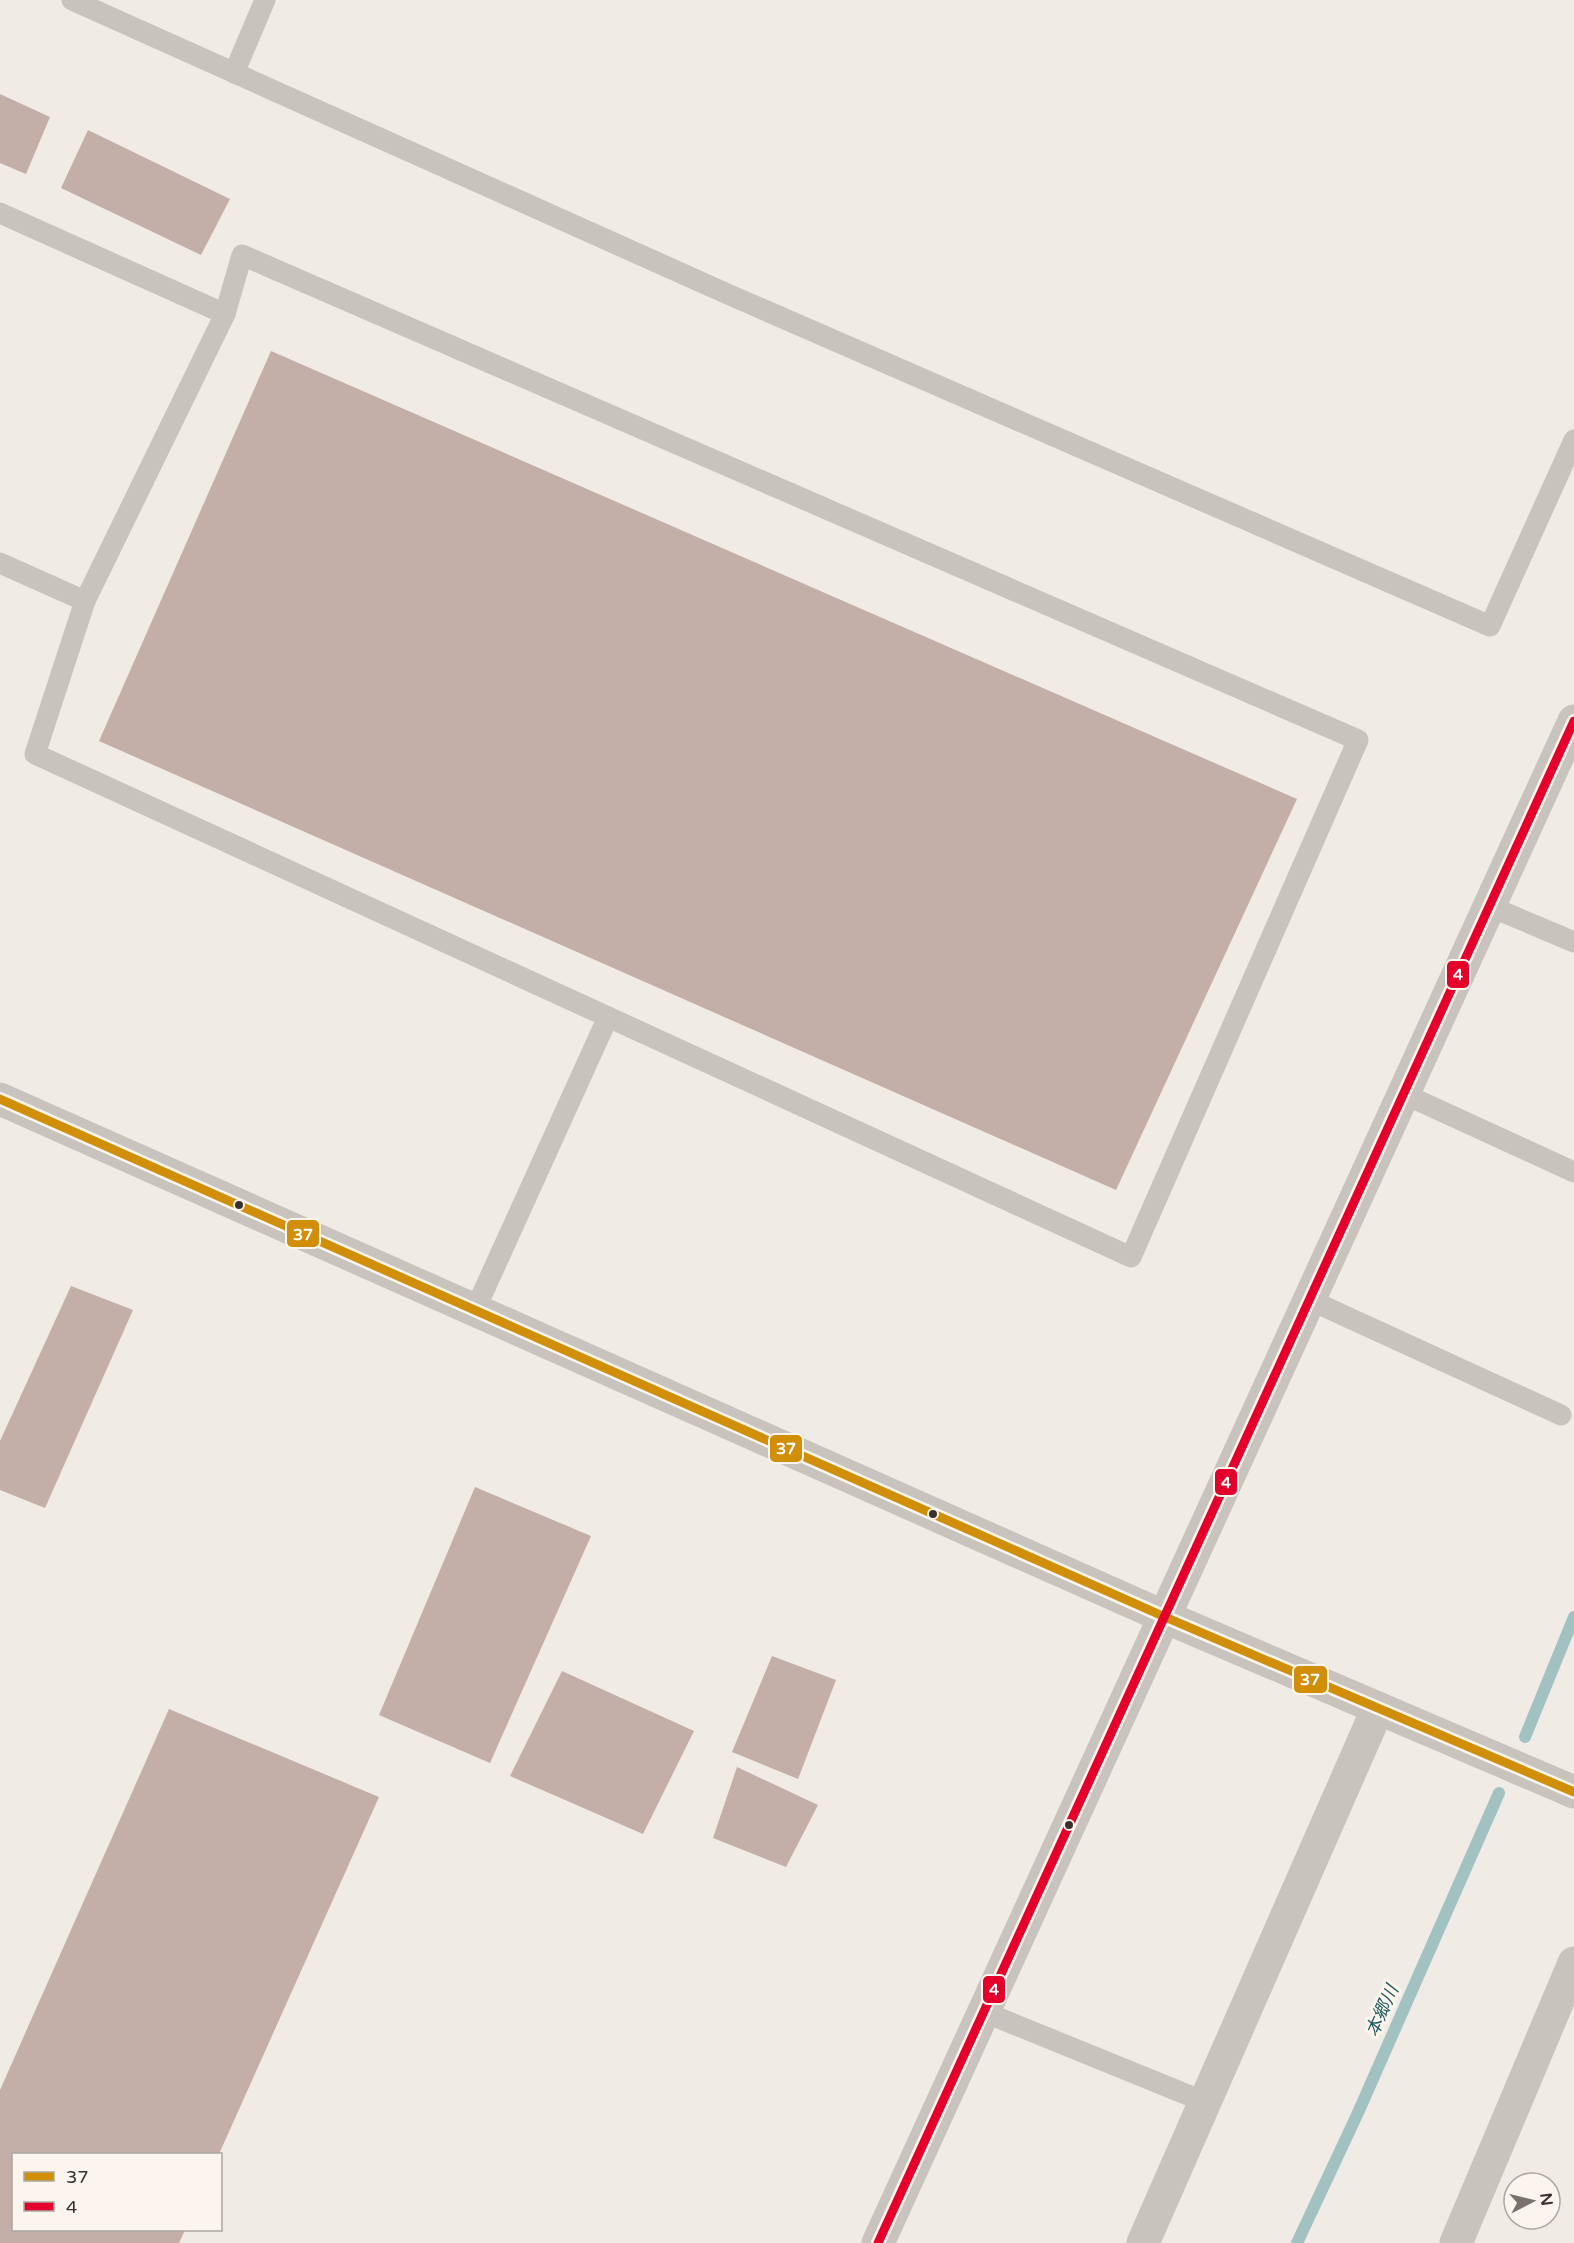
<svg xmlns="http://www.w3.org/2000/svg" width="1574" height="2243" viewBox="0 0 1574 2243" font-family="'Varela Round','Noto Sans JP',sans-serif">
  <rect width="100%" height="100%" fill="#f0ebe5"/>
  <g fill="none" stroke-linecap="round" stroke-linejoin="round">
    <g stroke="#a1c2c1" stroke-width="12">
      <polyline points="1525,1737 1574,1617"/>
      <polyline points="1297,2243 1357,2115 1499,1793"/>
    </g>
  </g>
  <g fill="#c3afa7">
    <polygon points="0,94 50,117 26,174 0,163"/>
    <polygon points="88,130 230,199 201,255 61,188"/>
    <polygon points="271,351 1297,799 1116,1190 99,741"/>
    <polygon points="71,1286 133,1310 45,1508 0,1490 0,1441"/>
    <polygon points="475,1487 591,1536 490,1763 379,1715"/>
    <polygon points="772,1656 836,1680 798,1779 732,1752"/>
    <polygon points="562,1671 694,1731 643,1834 510,1776"/>
    <polygon points="169,1709 379,1797 219,2154 14,2154 14,2230 185,2230 179,2243 0,2243 0,2090"/>
    <polygon points="737,1767 818,1805 786,1867 713,1838"/>
  </g>
  <g fill="none" stroke-linecap="round" stroke-linejoin="round">
    <g stroke="#c9c3be" stroke-width="21">
      <polyline points="72,0 723,292 1490,626 1574,440"/>
      <polyline points="234,73 265,0"/>
      <polyline points="0,213 225,314 242,255 1358,740 1131,1257 35,754 85,601 0,563"/>
      <polyline points="85,601 225,314"/>
      <polyline points="1489,906 1574,942"/>
      <polyline points="1404,1094 1574,1172"/>
      <polyline points="1310,1300 1561,1415"/>
      <polyline points="475,1310 608,1017"/>
      <polyline points="984,2012 1205,2102"/>
    </g>
    <g stroke="#c9c3be" stroke-width="33">
      <polyline points="1165,1617 1574,1792"/>
      <polyline points="1143,2243 1378,1708"/>
      <polyline points="1456,2243 1574,1963"/>
    </g>
    <g stroke="#c9c3be" stroke-width="33">
      <polyline points="0,1099 1165,1617"/>
      <polyline points="878,2243 1574,721"/>
    </g>
    <defs>
      <polyline id="bus-1" points="0,1099 1165,1617 1574,1792"/>
      <polyline id="bus-2" points="878,2243 1574,721"/>
    </defs>
    <use href="#bus-1" stroke="#fbf5ee" stroke-width="14"/>
    <use href="#bus-2" stroke="#fbf5ee" stroke-width="14"/>
    <use href="#bus-1" stroke="#d18e09" stroke-width="9"/>
    <use href="#bus-2" stroke="#e4002b" stroke-width="9"/>
  </g>
  <g fill="#3b302b" stroke="#fbf5ee" stroke-width="2">
    <circle cx="239" cy="1205" r="5"/>
    <circle cx="933" cy="1514" r="5"/>
    <circle cx="1069" cy="1825" r="5"/>
  </g>
  <g text-anchor="middle" dominant-baseline="central" stroke-width="6" stroke-linejoin="round" paint-order="stroke">
    <g font-size="18" font-style="italic" fill="#1f5a5e" stroke="#fbf5ee">
      <text transform="translate(1382 2011) rotate(-66)">本郷川</text>
    </g>
  </g>
  <g stroke="#fbf5ee" stroke-width="2">
    <rect x="1446" y="960" width="24" height="29" rx="6" fill="#e4002b"/>
    <rect x="286" y="1219" width="34" height="29" rx="6" fill="#d18e09"/>
    <rect x="769" y="1434" width="34" height="29" rx="6" fill="#d18e09"/>
    <rect x="1214" y="1468" width="24" height="28" rx="6" fill="#e4002b"/>
    <rect x="1293" y="1665" width="35" height="29" rx="6" fill="#d18e09"/>
    <rect x="982" y="1975" width="24" height="29" rx="6" fill="#e4002b"/>
  </g>
  <g font-size="16" text-anchor="middle" font-weight="bold" fill="#fff">
    <text x="1458" y="980">4</text>
    <text x="303" y="1240">37</text>
    <text x="786" y="1454">37</text>
    <text x="1226" y="1488">4</text>
    <text x="1310" y="1685">37</text>
    <text x="994" y="1995">4</text>
  </g>
  <rect x="12" y="2153" width="210" height="78" fill="#fbf5ee" stroke="#aea6a0" stroke-width="1.5"/>
  <rect x="24" y="2172" width="30" height="9" fill="#d18e09" stroke="#aea6a0" stroke-width="1.5"/>
  <text x="66" y="2183" font-size="18" fill="#3b302b">37</text>
  <rect x="24" y="2202" width="30" height="9" fill="#e4002b" stroke="#aea6a0" stroke-width="1.5"/>
  <text x="66" y="2213" font-size="18" fill="#3b302b">4</text>
  <g transform="translate(1532 2201) rotate(83)"><circle r="28" fill="#fbf5ee" stroke="#aea6a0" stroke-width="1.5"/>
  <path d="M0-4.5L10 22L0 15L-10 22Z" fill="#7a716c"/>
  <text y="-9" font-size="16" font-weight="bold" text-anchor="middle" fill="#3b302b">N</text>
  </g>
</svg>
